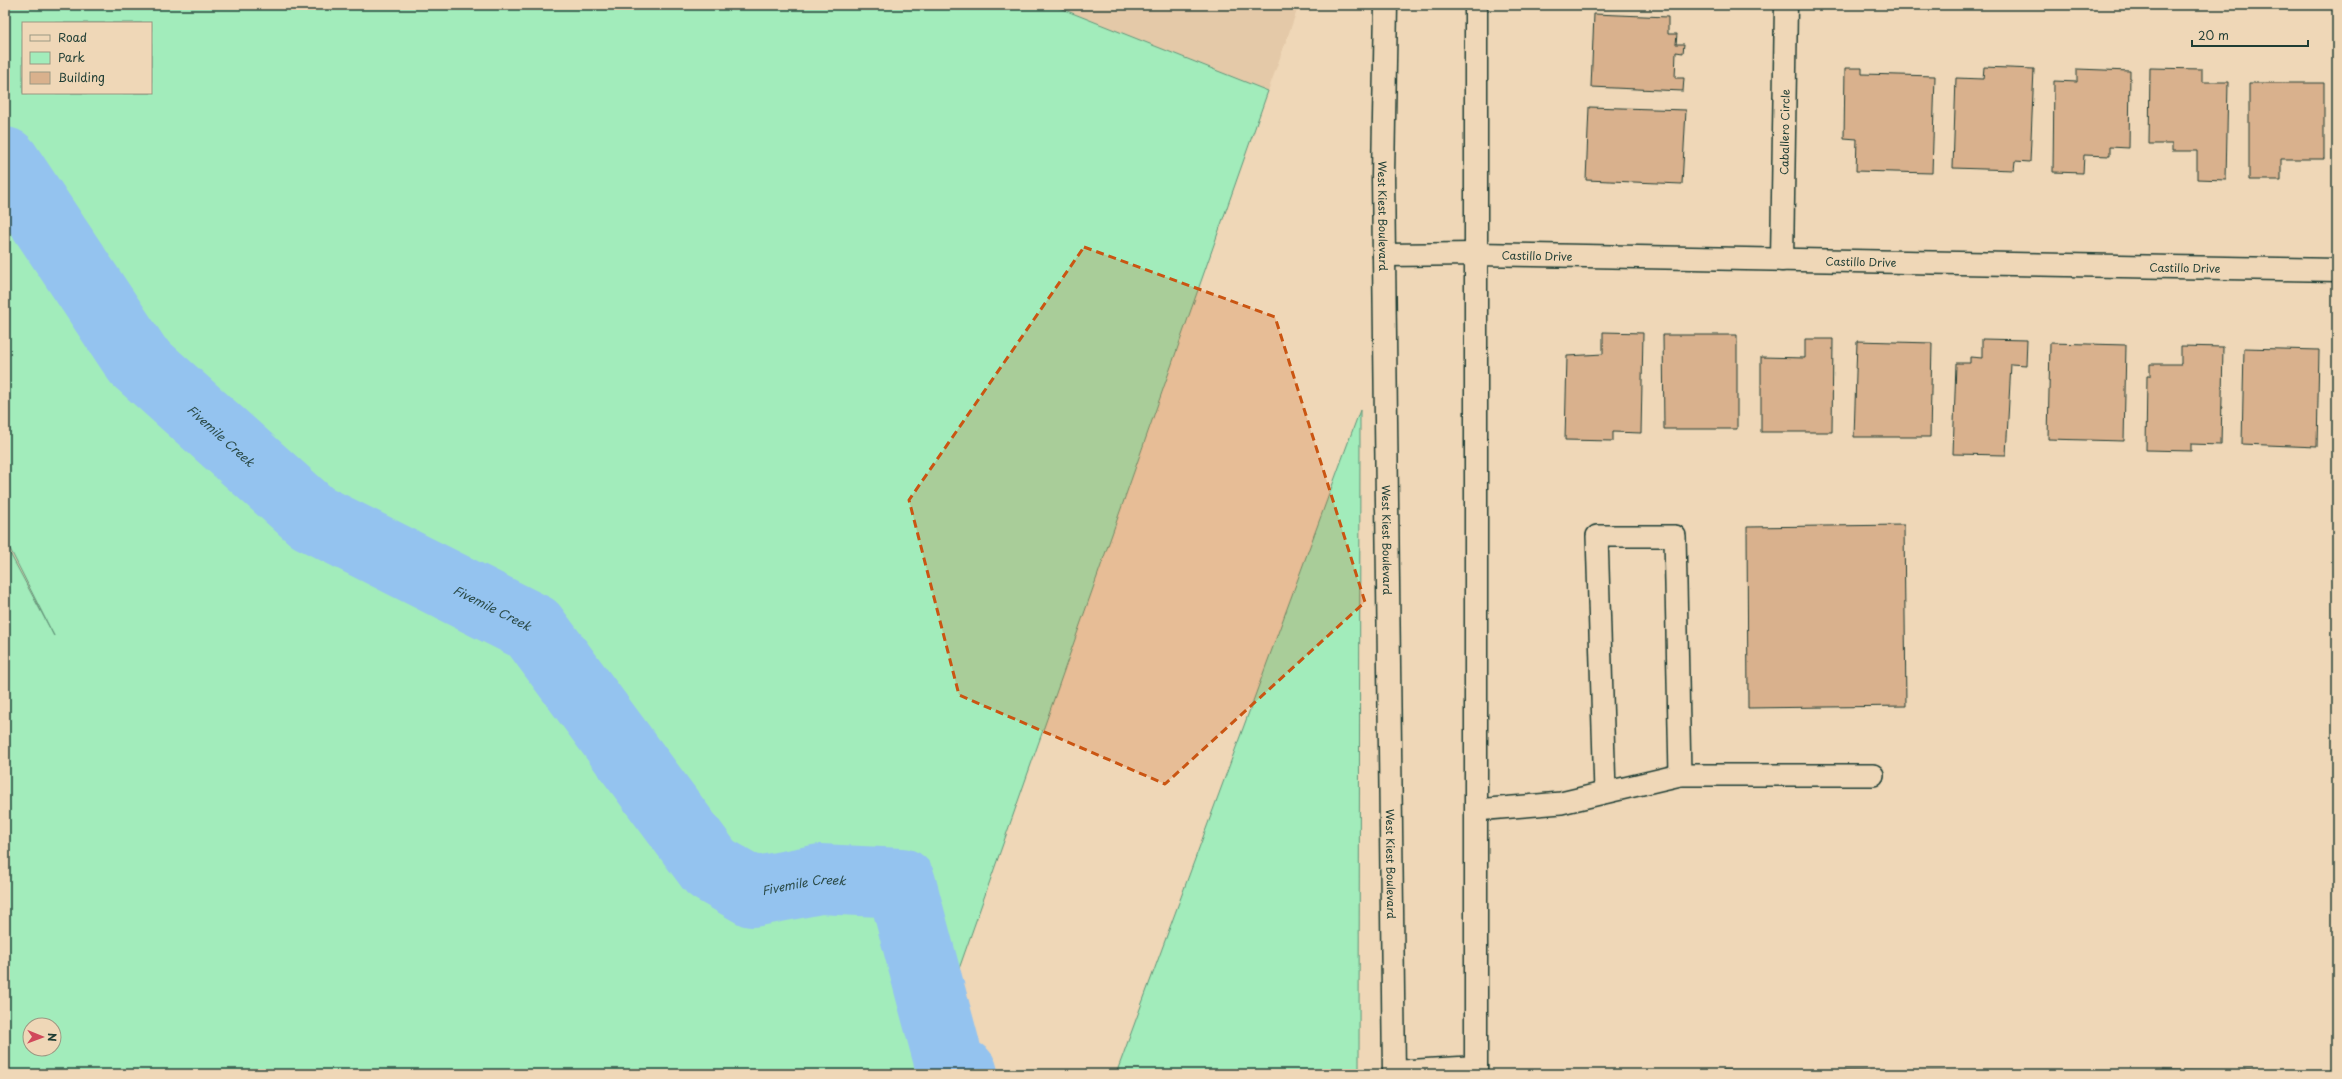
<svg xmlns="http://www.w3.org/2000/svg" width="2342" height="1079" viewBox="0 0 2342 1079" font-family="'Playpen Sans',sans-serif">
  <rect width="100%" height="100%" fill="#efd7b7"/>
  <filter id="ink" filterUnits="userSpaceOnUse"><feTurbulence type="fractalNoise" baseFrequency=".025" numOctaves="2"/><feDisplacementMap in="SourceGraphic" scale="8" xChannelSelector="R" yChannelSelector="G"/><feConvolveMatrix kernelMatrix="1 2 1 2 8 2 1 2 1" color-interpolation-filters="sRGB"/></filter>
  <g filter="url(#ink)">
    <polygon fill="#e4c9a8" points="1052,5 1299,5 1268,91"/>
    <g fill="#a2ecbb" stroke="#609478" fill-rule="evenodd">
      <path d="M5,5h1047l216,86 -346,983h-917v-530l49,92 -49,-97zM23,23h128v70h-128zM30,1025h24v24h-24z"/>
      <polygon points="1360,410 1359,1074 1116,1074"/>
    </g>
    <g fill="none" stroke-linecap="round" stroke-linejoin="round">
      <path stroke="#94c3ef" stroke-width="70" id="s1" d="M5,162l133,199 174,156 221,111 178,240 42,24 67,-13 81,4 50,186 12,5"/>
    </g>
    <g fill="#d9b18d" stroke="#1f3d34">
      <polygon points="1594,14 1668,17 1668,34 1677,34 1676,44 1684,44 1683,53 1676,52 1675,78 1684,78 1683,91 1591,87"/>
      <polygon points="1984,67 2034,69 2030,162 2015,161 2014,170 1953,168 1956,78 1983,79"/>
      <polygon points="1845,68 1862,68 1862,74 1935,76 1932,173 1856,171 1857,139 1844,138"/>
      <polygon points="2150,68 2202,69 2202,82 2228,82 2226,180 2197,179 2197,151 2172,151 2172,144 2149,144"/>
      <polygon points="2077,69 2130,71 2129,148 2110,147 2110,156 2084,155 2083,173 2053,172 2054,81 2077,82"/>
      <polygon points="2249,83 2324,83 2324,159 2281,159 2281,180 2249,180"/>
      <polygon points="1589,107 1686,110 1682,184 1586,180"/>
      <polygon points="1603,332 1643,333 1641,433 1613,432 1613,441 1565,440 1567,356 1603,354"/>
      <polygon points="1663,335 1737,335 1737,429 1664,429"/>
      <polygon points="1805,339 1833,339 1832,432 1761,432 1761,357 1805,358"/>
      <polygon points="1982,339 2027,340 2026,365 2011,364 2006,455 1953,454 1956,363 1970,363 1970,357 1982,358"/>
      <polygon points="1857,341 1932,343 1930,437 1854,437"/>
      <polygon points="2050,343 2126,345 2124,441 2048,439"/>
      <polygon points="2181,346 2223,347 2221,445 2191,444 2191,451 2146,450 2147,376 2150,376 2150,364 2181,364"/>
      <polygon points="2244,348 2319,350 2317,447 2242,444"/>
      <polygon points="1904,525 1906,706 1748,708 1747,527"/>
      <polygon points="2163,1069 2310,1072 2310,1074 2163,1074"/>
      <polygon points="1723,1070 2035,1072 2035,1074 1723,1074"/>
    </g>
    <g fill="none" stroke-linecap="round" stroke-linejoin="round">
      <defs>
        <g id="lane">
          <polyline points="1605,792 1597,536 1675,536 1680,775"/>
          <polyline points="1476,810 1561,803 1680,775 1873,775"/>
        </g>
        <g id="street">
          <path id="s2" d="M1384,255l93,-1 860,16"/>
          <path id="s3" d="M1782,260l4,-255"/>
        </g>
        <g id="secondary">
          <path id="s4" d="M1386,5l-3,170 11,899"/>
          <polyline points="1476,5 1476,1074"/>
          <polyline points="1394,1072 1476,1067"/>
        </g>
      </defs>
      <use href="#lane" stroke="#1f3d34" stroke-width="24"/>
      <use href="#street" stroke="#1f3d34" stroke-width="25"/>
      <use href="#secondary" stroke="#1f3d34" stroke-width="25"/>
      <use href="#lane" stroke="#efd7b7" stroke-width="21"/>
      <use href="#street" stroke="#efd7b7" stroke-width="22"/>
      <use href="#secondary" stroke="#efd7b7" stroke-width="22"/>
    </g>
  </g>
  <path fill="#ca5512" fill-opacity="0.2" stroke="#ca5512" stroke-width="3" stroke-dasharray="8 5" stroke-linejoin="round" d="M1084,247l191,70 90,285 -200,182 -206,-89 -50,-195z"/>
  <g text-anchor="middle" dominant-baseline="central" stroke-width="3.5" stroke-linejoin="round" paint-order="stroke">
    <g font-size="11" fill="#1f3d34" stroke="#efd7b7">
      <text stroke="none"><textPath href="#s3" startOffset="128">Caballero Circle</textPath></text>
      <text stroke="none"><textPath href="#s4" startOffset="211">West Kiest Boulevard</textPath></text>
      <text stroke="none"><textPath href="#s2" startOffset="153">Castillo Drive</textPath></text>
      <text stroke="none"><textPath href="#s2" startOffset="477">Castillo Drive</textPath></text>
      <text stroke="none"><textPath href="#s2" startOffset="801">Castillo Drive</textPath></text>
      <text stroke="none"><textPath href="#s4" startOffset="535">West Kiest Boulevard</textPath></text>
      <text stroke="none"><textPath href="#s4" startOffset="859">West Kiest Boulevard</textPath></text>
    </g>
    <g font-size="12" font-style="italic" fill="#2b4a47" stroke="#efd7b7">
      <text stroke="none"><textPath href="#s1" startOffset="351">Fivemile Creek</textPath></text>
      <text stroke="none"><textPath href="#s1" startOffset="675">Fivemile Creek</textPath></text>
      <text stroke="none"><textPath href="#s1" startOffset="1119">Fivemile Creek</textPath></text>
    </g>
  </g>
  <rect width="2342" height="1079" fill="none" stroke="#efd7b7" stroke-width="20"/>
  <rect x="10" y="10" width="2322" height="1059" fill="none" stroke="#1f3d34" stroke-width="1.5" filter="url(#ink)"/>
  <rect x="22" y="22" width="130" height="72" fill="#efd7b7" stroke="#9c9983"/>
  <rect x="30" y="35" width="20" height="6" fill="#efd7b7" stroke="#9c9983"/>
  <text x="58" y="42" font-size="12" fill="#1f3d34">Road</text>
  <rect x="30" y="52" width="20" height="12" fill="#a2ecbb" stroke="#9c9983"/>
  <text x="58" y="62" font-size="12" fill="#1f3d34">Park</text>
  <rect x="30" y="72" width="20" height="12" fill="#d9b18d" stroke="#9c9983"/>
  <text x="58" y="82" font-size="12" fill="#1f3d34">Building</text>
  <g transform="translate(42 1037) rotate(91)"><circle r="19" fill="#efd7b7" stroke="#9c9983"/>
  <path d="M0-3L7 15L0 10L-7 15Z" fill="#d1495b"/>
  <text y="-6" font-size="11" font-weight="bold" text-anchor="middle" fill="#1f3d34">N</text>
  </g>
  <path d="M2192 40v6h116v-6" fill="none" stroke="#1f3d34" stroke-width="2"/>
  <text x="2198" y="40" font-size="12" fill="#1f3d34" stroke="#efd7b7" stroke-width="3" paint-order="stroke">20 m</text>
</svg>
